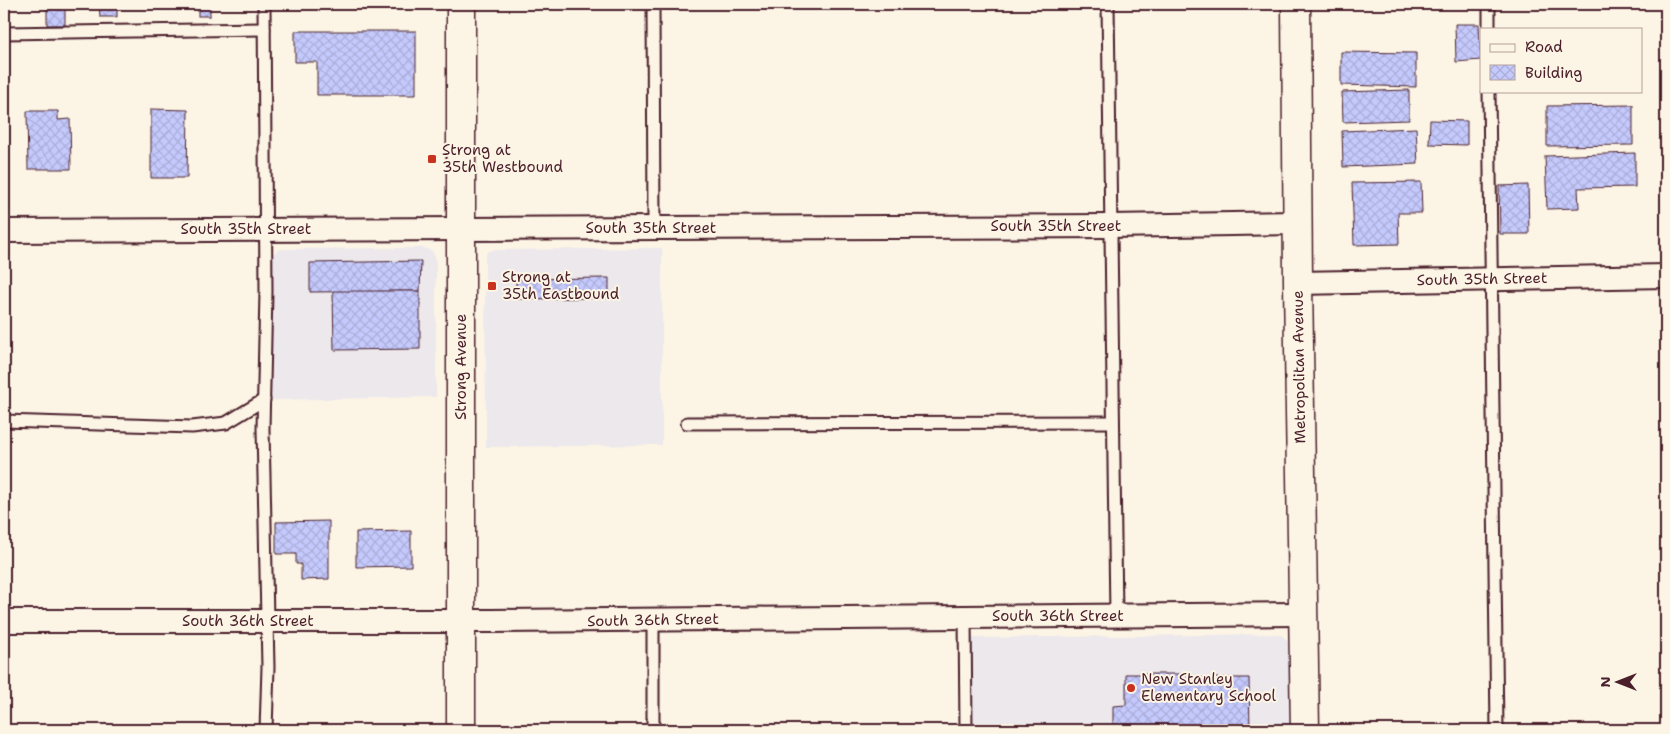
<svg xmlns="http://www.w3.org/2000/svg" width="1670" height="734" viewBox="0 0 1670 734" font-family="'Shantell Sans',sans-serif">
  <defs>
    <pattern id="building-cross-hatch" width="8" height="8" patternUnits="userSpaceOnUse" patternTransform="scale(1.25)"><rect width="8" height="8" fill="#c5cafd"/><path d="M0 0l8 8M0 8l8-8" fill="none" stroke="#abadd9"/></pattern>
  </defs>
  <rect width="100%" height="100%" fill="#fcf5e5"/>
  <filter id="ink" filterUnits="userSpaceOnUse"><feTurbulence type="fractalNoise" baseFrequency=".02" numOctaves="2"/><feDisplacementMap in="SourceGraphic" scale="10" xChannelSelector="R" yChannelSelector="G"/><feConvolveMatrix kernelMatrix="1 2 1 2 8 2 1 2 1" color-interpolation-filters="sRGB"/></filter>
  <g filter="url(#ink)">
    <g fill="#ece8ec">
      <polygon points="424,248 432,251 435,257 436,266 436,397 271,400 272,259 274,253 281,249"/>
      <polygon points="662,248 662,445 486,447 485,258 487,252 493,250"/>
      <polygon points="1276,634 1282,636 1287,640 1289,646 1290,730 973,730 972,638"/>
    </g>
    <g fill="url(#building-cross-hatch)" stroke="#4a1f2b">
      <rect x="47" y="4" width="18" height="21"/>
      <polygon points="99,4 117,4 117,17 100,17"/>
      <rect x="198" y="5" width="12" height="11"/>
      <polygon points="1455,24 1479,24 1481,60 1456,62"/>
      <polygon points="295,31 416,31 416,95 317,95 317,62 295,62"/>
      <polygon points="1341,52 1416,53 1416,87 1341,85"/>
      <polygon points="1409,90 1409,120 1343,122 1342,92"/>
      <polygon points="1633,105 1633,145 1547,146 1547,106"/>
      <polygon points="151,109 188,110 187,178 151,178"/>
      <polygon points="27,111 58,111 58,120 70,119 71,169 28,169"/>
      <polygon points="1430,120 1467,121 1467,145 1429,144"/>
      <polygon points="1416,128 1418,164 1343,167 1342,131"/>
      <polygon points="1635,153 1635,187 1578,188 1579,208 1547,209 1545,156"/>
      <polygon points="1421,182 1422,213 1398,213 1399,244 1354,245 1352,183"/>
      <polygon points="1528,185 1529,234 1500,234 1499,186"/>
      <polygon points="421,261 420,291 310,292 310,263"/>
      <polygon points="609,278 609,298 516,299 516,279"/>
      <polygon points="333,291 420,291 420,349 334,350"/>
      <polygon points="329,521 329,579 301,580 301,564 296,564 296,554 276,554 276,522"/>
      <polygon points="411,531 411,566 356,567 356,532"/>
      <polygon points="1126,674 1192,674 1192,678 1249,678 1250,730 1128,730 1128,725 1113,726 1113,706 1126,705"/>
    </g>
    <g fill="none" stroke-linecap="round" stroke-linejoin="round">
      <defs>
        <g id="service">
          <polyline points="264,4 266,292 263,429 268,667 266,730"/>
          <polyline points="653,4 654,227"/>
          <polyline points="1108,4 1116,616"/>
          <polyline points="1489,4 1489,29"/>
          <polyline points="4,33 264,29"/>
          <polyline points="1489,91 1497,730"/>
          <polyline points="4,421 192,427 226,423 264,400"/>
          <polyline points="687,423 1113,422"/>
          <polyline points="965,616 966,730"/>
          <polyline points="653,730 653,620"/>
        </g>
        <g id="minor">
          <polyline points="4,231 1110,226 1298,223"/>
          <polyline points="1298,283 1666,276"/>
          <polyline points="4,621 491,621 1302,614"/>
        </g>
        <polyline id="tertiary" points="461,4 461,730"/>
        <polyline id="secondary" points="1296,4 1298,283 1305,730"/>
      </defs>
      <use href="#service" stroke="#4a1f2b" stroke-width="15"/>
      <use href="#minor" stroke="#4a1f2b" stroke-width="26"/>
      <use href="#tertiary" stroke="#4a1f2b" stroke-width="31"/>
      <use href="#secondary" stroke="#4a1f2b" stroke-width="31"/>
      <use href="#service" stroke="#fcf5e5" stroke-width="11"/>
      <use href="#minor" stroke="#fcf5e5" stroke-width="22"/>
      <use href="#tertiary" stroke="#fcf5e5" stroke-width="28"/>
      <use href="#secondary" stroke="#fcf5e5" stroke-width="28"/>
    </g>
  </g>
  <g fill="#c8321e" stroke="#fcf5e5" stroke-width="2">
    <rect x="427" y="154" width="10" height="10" rx="2.5"/>
    <rect x="487" y="281" width="10" height="10" rx="2.5"/>
    <circle cx="1131" cy="688" r="5"/>
  </g>
  <g text-anchor="middle" dominant-baseline="central" stroke-width="4" stroke-linejoin="round" paint-order="stroke">
    <g font-size="15" fill="#4a1f2b" stroke="#fcf5e5" text-anchor="start">
      <text x="442" y="150">Strong at<tspan x="442" dy="17">35th Westbound</tspan></text>
      <text x="502" y="277">Strong at<tspan x="502" dy="17">35th Eastbound</tspan></text>
      <text x="1141" y="679">New Stanley<tspan x="1141" dy="17">Elementary School</tspan></text>
    </g>
    <g font-size="15" fill="#4a1f2b" stroke="#fcf5e5">
      <text x="1056" y="226">South 35th Street</text>
      <text x="651" y="228">South 35th Street</text>
      <text x="246" y="229">South 35th Street</text>
      <text transform="translate(1482 279) rotate(-1)">South 35th Street</text>
      <text transform="translate(461 367) rotate(-90)">Strong Avenue</text>
      <text transform="translate(1299 367) rotate(-91)">Metropolitan Avenue</text>
      <text x="1058" y="616">South 36th Street</text>
      <text transform="translate(653 620) rotate(-1)">South 36th Street</text>
      <text x="248" y="621">South 36th Street</text>
    </g>
  </g>
  <rect width="1670" height="734" fill="none" stroke="#fcf5e5" stroke-width="20"/>
  <rect x="10" y="10" width="1650" height="714" fill="none" stroke="#4a1f2b" stroke-width="2" filter="url(#ink)"/>
  <rect x="1480" y="28" width="162" height="65" fill="#fcf5e5" stroke="#b59f9b"/>
  <rect x="1490" y="44" width="25" height="8" fill="#fcf5e5" stroke="#b59f9b"/>
  <text x="1525" y="52" font-size="15" fill="#4a1f2b">Road</text>
  <rect x="1490" y="65" width="25" height="15" fill="url(#building-cross-hatch)" stroke="#b59f9b"/>
  <text x="1525" y="78" font-size="15" fill="#4a1f2b">Building</text>
  <g transform="translate(1618 682) rotate(270)" stroke="#fcf5e5" stroke-width="4" paint-order="stroke">
  <path d="M0-4L9 19L0 12L-9 19Z" fill="#4a1f2b"/>
  <text y="-8" font-size="14" font-weight="bold" text-anchor="middle" fill="#4a1f2b">N</text>
  </g>
</svg>
